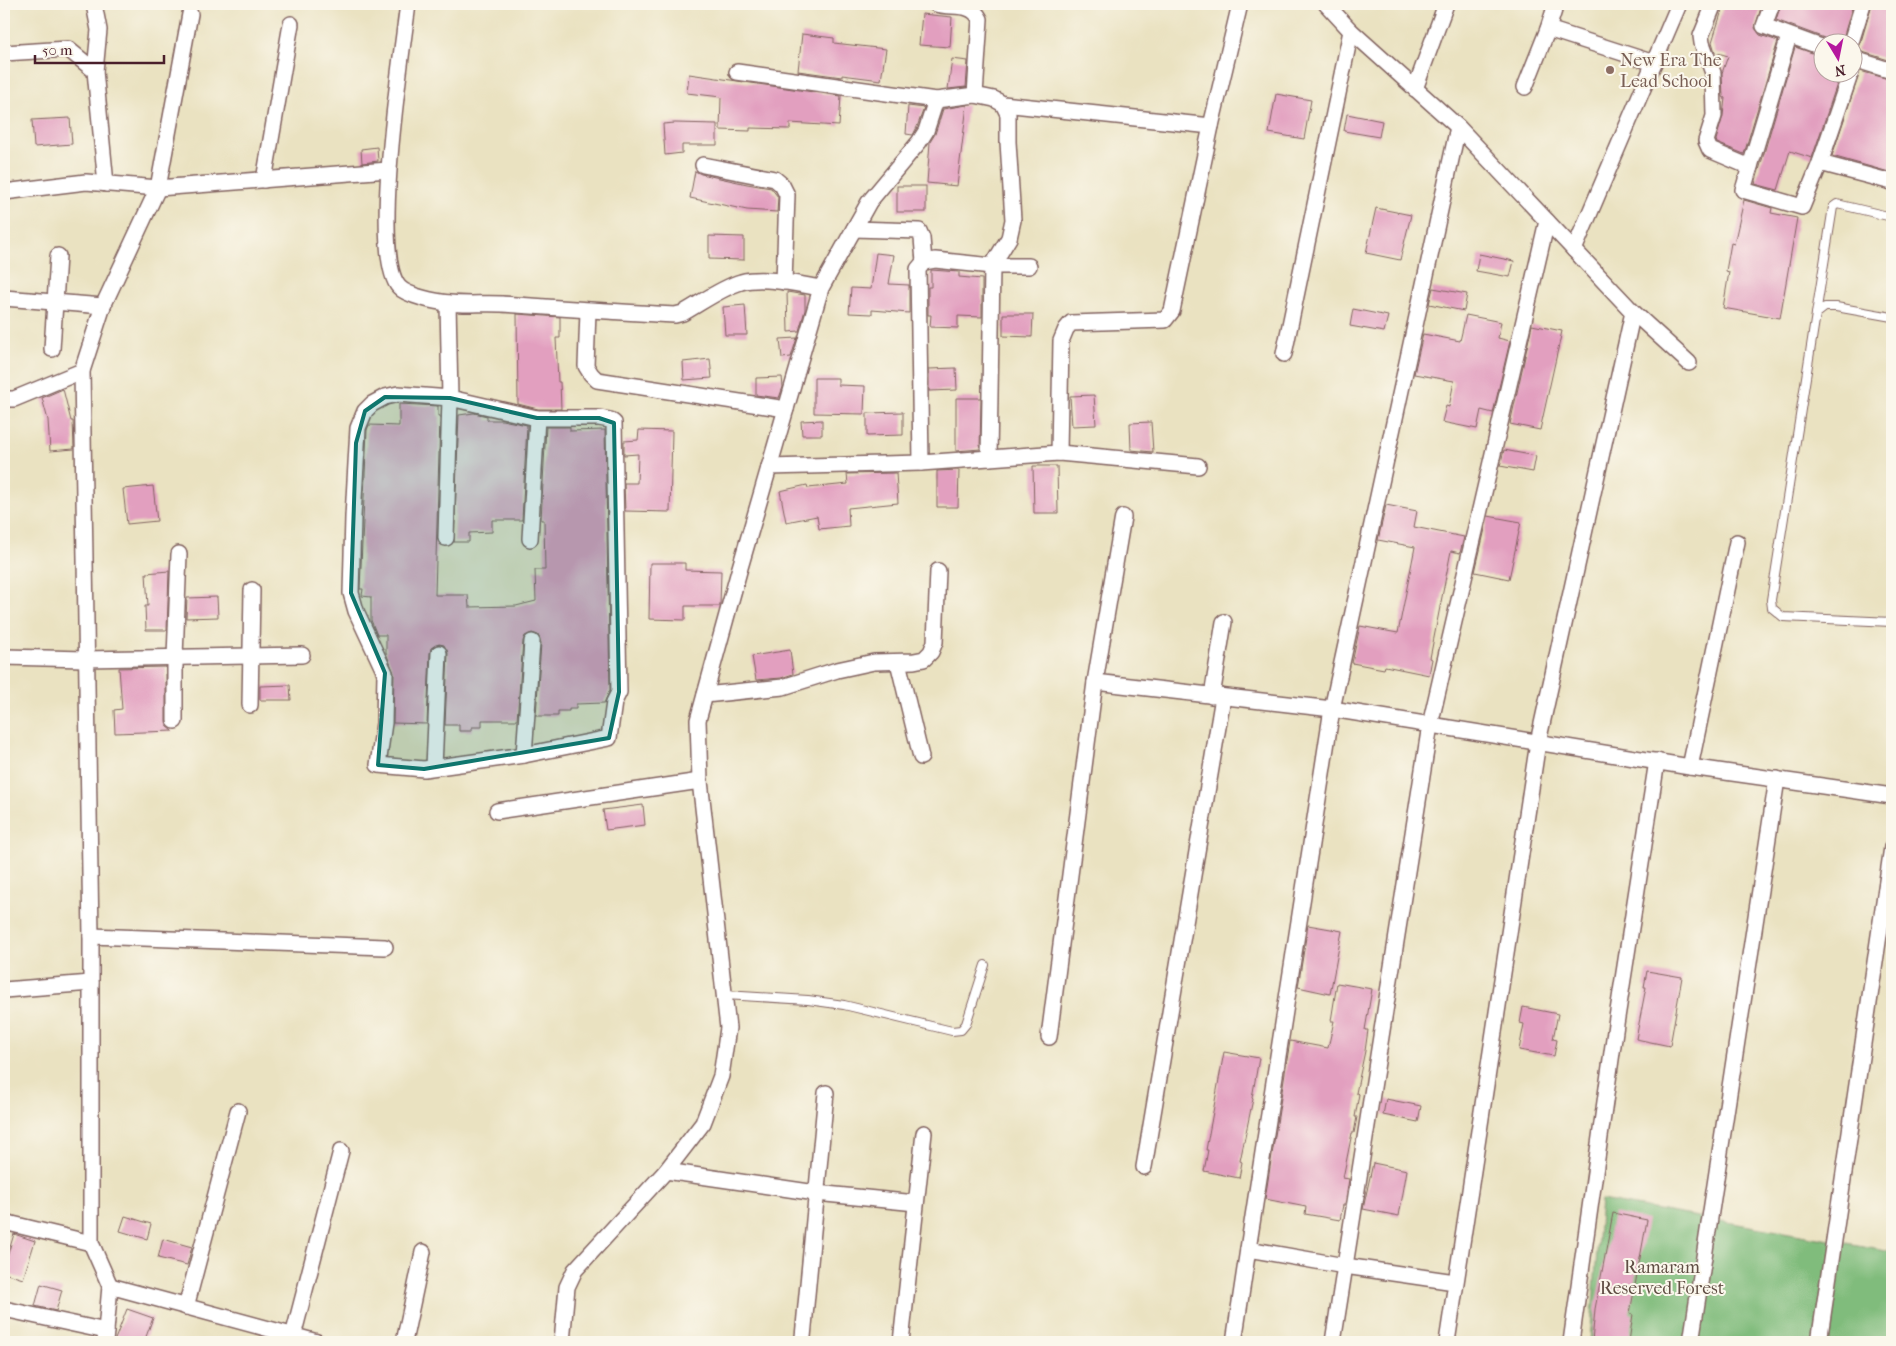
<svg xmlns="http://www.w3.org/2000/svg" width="1896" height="1346" viewBox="0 0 1896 1346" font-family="'IM FELL French Canon',serif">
  <rect width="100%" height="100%" fill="#fbf7ec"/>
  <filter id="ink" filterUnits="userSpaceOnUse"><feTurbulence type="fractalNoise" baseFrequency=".02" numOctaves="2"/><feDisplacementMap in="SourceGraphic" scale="10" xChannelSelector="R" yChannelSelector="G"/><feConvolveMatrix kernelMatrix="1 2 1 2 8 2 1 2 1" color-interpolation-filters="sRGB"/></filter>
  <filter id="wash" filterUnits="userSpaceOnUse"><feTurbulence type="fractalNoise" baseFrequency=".0096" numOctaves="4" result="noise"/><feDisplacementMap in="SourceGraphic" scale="20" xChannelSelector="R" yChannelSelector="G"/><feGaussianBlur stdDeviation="1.12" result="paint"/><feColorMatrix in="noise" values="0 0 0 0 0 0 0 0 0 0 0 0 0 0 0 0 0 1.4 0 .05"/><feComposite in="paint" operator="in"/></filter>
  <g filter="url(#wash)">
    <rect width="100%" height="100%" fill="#eae2c1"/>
    <polygon fill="#80bc7b" stroke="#656e53" points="1601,1200 1892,1251 1892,1342 1590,1342"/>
    <g id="blocks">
      <g fill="#e29fbf">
        <polygon points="1724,4 1762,4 1755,28 1760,35 1778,41 1744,154 1717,143 1716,140 1723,116 1725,98 1723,97 1722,73 1728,56 1715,52 1712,42"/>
        <polygon points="1781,4 1853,4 1842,42 1832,42 1827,39 1776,20"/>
        <polygon points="1872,4 1892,4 1892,61 1856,50 1860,45"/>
        <polygon points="922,14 952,17 950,47 919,45"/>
        <polygon points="802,34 834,38 834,43 886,49 881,80 842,75 842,77 798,71"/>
        <polygon points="1795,47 1824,57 1824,72 1841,72 1812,158 1790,151 1778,190 1755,184"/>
        <polygon points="952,59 968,61 966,87 948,89"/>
        <polygon points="1860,71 1892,80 1892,162 1889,172 1832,156"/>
        <polygon points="689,74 841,96 839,126 790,123 790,129 750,128 750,131 720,130 721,97 687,93"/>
        <polygon points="1276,94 1311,100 1304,139 1269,133"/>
        <polygon points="967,105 957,186 927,183 930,142 935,134 943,109"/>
        <polygon points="908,106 924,108 917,127 913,135 906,134"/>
        <polygon points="1347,114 1382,121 1379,137 1344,131"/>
        <polygon points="70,118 72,144 34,147 32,120"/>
        <polygon points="675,123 717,124 717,145 682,145 682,153 665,155 663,124"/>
        <polygon points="377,147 378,161 362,163 361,149"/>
        <polygon points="695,171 701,174 747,184 771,188 778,197 777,212 747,210 690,198"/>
        <rect x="897" y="186" width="29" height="26"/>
        <polygon points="1744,200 1772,208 1771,213 1797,218 1780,318 1723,308 1729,272 1726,271 1731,243 1734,244"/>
        <polygon points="1376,208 1411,215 1400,260 1366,253"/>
        <polygon points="709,236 744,237 744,260 709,259"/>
        <polygon points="876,253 894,255 889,284 909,285 909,313 872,310 872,314 849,313 851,288 871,289"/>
        <polygon points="1479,254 1514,261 1510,277 1476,271"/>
        <polygon points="931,270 959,272 959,277 982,279 982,317 958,316 958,328 930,327 931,315 928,315 928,287 931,287"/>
        <polygon points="1433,288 1467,294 1464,311 1429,304"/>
        <polygon points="787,292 805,295 805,310 799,331 788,332"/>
        <polygon points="745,305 747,335 725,335 723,307"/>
        <polygon points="1353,309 1388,316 1384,332 1350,326"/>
        <polygon points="517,314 560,317 560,338 556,338 558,382 560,382 561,409 538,409 518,404"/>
        <polygon points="1003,314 1033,314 1032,337 1003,336"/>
        <polygon points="1466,315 1501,322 1498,338 1510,341 1493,413 1481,410 1477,429 1442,422 1446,406 1449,407 1454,381 1414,374 1423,334 1460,341"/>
        <polygon points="1532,325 1562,331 1540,430 1510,424"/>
        <polygon points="797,338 791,357 782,358 780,339"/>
        <polygon points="710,359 712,378 684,380 683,362"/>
        <polygon points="956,368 957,390 929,391 929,369"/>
        <polygon points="782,377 783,387 779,398 756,395 756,378"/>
        <polygon points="814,378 838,378 838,385 865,386 864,414 814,413"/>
        <polygon points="63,389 71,421 73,421 74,449 50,451 48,420 42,398"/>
        <polygon points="1094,395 1096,425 1072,426 1070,396"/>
        <polygon points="956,398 981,398 980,449 956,451"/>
        <polygon points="399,404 438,406 438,416 440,416 435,595 468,595 469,607 516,606 536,601 535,570 545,570 544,520 541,520 546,427 570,427 570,431 605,430 610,690 604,703 576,704 576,709 569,709 569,711 558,711 558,716 536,716 541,643 538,635 532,633 525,636 523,641 517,720 482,720 482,727 472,727 472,731 459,731 459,725 445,725 448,653 444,645 439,644 431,648 430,653 427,724 393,723 394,673 386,653 386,635 377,635 371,620 371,597 362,596 363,589 360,589 367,430 369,425 399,426"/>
        <polygon points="903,412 903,435 867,436 867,413"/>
        <polygon points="474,413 487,416 487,420 502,420 527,425 522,520 492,520 492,532 469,533 469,542 454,542 459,415"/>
        <polygon points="822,420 822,435 802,435 801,421"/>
        <polygon points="1151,422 1153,452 1131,450 1130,423"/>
        <polygon points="639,430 672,431 670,512 625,511 624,483 637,483 638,454 624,455 624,441 638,440"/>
        <polygon points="1504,450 1536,456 1533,472 1500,466"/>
        <polygon points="1033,466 1057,466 1058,513 1034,513"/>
        <polygon points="959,470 958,507 937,507 937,471"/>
        <polygon points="896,473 898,503 848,508 849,526 819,529 817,516 786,522 780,491 807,485 808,488 848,484 847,474"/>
        <polygon points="153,486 157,521 127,524 123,489"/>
        <polygon points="1386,505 1417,511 1414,527 1464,537 1460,553 1451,551 1430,658 1432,659 1429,675 1385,666 1384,669 1352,663 1360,626 1398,633 1415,547 1378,540"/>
        <polygon points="1488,516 1521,522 1509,579 1475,572"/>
        <polygon points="650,563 685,563 685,570 721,571 720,606 685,606 685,620 649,619"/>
        <polygon points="169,571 167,630 146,630 145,606 148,606 146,573"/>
        <polygon points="217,597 218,617 186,618 187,598"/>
        <polygon points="790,650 793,674 781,678 756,680 752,656"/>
        <polygon points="166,667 166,721 167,726 173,731 115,733 114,710 122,709 119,668"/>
        <polygon points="290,685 291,700 260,700 260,686"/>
        <polygon points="643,805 645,825 606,830 603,810"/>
        <polygon points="1308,925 1342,931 1330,994 1298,987"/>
        <polygon points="1647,971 1682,977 1670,1046 1636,1039 1646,987 1644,987"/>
        <polygon points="1337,983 1372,989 1365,1030 1368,1030 1365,1051 1356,1093 1359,1094 1355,1117 1357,1117 1354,1133 1352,1133 1343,1178 1349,1179 1345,1205 1343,1205 1340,1220 1305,1214 1306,1207 1265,1199 1290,1041 1328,1048 1334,1021 1331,1021"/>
        <polygon points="1523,1007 1558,1014 1553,1039 1557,1040 1554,1056 1519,1050 1524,1024 1520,1023"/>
        <polygon points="1224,1052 1259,1058 1252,1098 1253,1099 1240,1161 1242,1162 1239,1178 1204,1171 1208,1150 1206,1150"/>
        <polygon points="1386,1099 1421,1106 1418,1122 1383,1115"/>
        <polygon points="1373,1163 1407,1170 1399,1216 1363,1209"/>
        <polygon points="1613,1213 1647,1220 1630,1313 1633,1314 1629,1342 1592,1342 1595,1309"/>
        <polygon points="125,1216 151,1224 147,1239 120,1231"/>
        <polygon points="14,1234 35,1241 23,1279 4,1273 4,1267"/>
        <polygon points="163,1239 192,1247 187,1265 158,1258"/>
        <polygon points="41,1284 62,1290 56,1311 35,1306"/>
        <polygon points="127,1309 153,1318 144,1342 114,1342"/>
      </g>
    </g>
  </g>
  <g filter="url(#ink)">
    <use href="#blocks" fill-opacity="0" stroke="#826360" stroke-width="1"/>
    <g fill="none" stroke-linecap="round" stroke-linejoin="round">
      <defs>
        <g id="lane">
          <polyline points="1816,314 1833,207 1837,204 1892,217"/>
          <polyline points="1892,317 1836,307 1825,307 1816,314 1771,600 1772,608 1783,617 1892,622"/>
          <polyline points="725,995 808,1000 844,1005 952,1031 961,1030 966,1024 985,965"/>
        </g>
        <g id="street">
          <polyline points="94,4 99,30 95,71"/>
          <path d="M408,4c-6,49 -38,251 -9,283 8,9 38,15 50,16 17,2 35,0 53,1 58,4 115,8 173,11l8,-2c18,-10 38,-25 58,-31 23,-6 56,2 80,6"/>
          <path d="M936,4c15,5 35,-3 44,15l-5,76 19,4 9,5 208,22"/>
          <polyline points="1326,4 1351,31 1458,127 1633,312 1538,742 1447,1342"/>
          <polyline points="1714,4 1701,36 1702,43 1713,73 1714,116 1706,141 1710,150 1750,167"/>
          <polyline points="1772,4 1764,26 1824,48"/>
          <polyline points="1548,29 1654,63"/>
          <polyline points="1789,36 1743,190 1802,207 1820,163 1851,72"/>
          <polyline points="1851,42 1863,4"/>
          <polyline points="4,53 68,49 95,71 106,184"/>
          <polyline points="1854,59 1892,71"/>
          <polyline points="737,72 936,100 975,95"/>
          <polyline points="1525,87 1548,29 1556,4"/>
          <polyline points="1415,89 1446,4"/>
          <polyline points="1820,163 1892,182"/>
          <polyline points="703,165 775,179 782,185 787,195 784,282"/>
          <polyline points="264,180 291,24"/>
          <polyline points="4,192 86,182 158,188 388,170"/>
          <polyline points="854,229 919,231 922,238 924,262"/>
          <polyline points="1574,250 1679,4"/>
          <polyline points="4,298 103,306"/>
          <polyline points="588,311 586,366 591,374 597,380 786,409"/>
          <polyline points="1633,312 1689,363"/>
          <polyline points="52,349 58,256"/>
          <polyline points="1284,354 1351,31"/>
          <polyline points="4,399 14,399 82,371"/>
          <polyline points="1059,453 1061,341 1066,329 1071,323 1165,320 1172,311 1211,126 1240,4"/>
          <polyline points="989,458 992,266 1029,266"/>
          <polyline points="921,463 918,269 924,262 935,260 992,266 1009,238 1013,220 1008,142 1008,114 1003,104"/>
          <polyline points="769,467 921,463 1059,453 1198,466"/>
          <polyline points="446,538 450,398 537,418 599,418 610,420 614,423 619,692 614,702 609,738 524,755 424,769 378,765 384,723 385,673 356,611 351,593 353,517 358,428 365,411 372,404 385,397 398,394 450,398 448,303"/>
          <polyline points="530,539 537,418"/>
          <polyline points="1737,542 1690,767 1892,796"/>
          <polyline points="4,657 85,659 302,655"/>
          <polyline points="898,662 921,757"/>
          <polyline points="1095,682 1332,709 1690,767"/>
          <polyline points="705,695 783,687 837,670 874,662 914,661 924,659 931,652 935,642 938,571"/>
          <polyline points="1212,696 1224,622"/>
          <polyline points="250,705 252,590"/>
          <polyline points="175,721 175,657 179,554"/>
          <polyline points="524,755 532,642"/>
          <polyline points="434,767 439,653"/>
          <polyline points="497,811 700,781"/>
          <polyline points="91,936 385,947"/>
          <polyline points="4,990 91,983"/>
          <polyline points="1049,1037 1095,682 1123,517"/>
          <polyline points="1144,1167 1223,697"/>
          <polyline points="666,1171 816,1193 916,1203"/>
          <polyline points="4,1222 91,1243"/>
          <polyline points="1455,1282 1345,1266 1248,1249 1332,709 1458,127"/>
          <polyline points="110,1286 317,1342"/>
          <polyline points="186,1307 238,1111"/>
          <polyline points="4,1309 106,1331"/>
          <polyline points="293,1336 341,1151"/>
          <polyline points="803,1337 826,1093"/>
          <polyline points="105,1342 110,1286 91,1243 91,936 82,371 103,306 158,188 190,14"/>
          <polyline points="404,1342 423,1252"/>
          <polyline points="562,1342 567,1287 575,1270 666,1171 703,1123 721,1076 728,1028 700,781 698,720 739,571 821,288 869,202 919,142 926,131 936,100"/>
          <polyline points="901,1342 924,1133"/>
          <polyline points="1234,1342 1248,1249"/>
          <polyline points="1333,1342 1430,725 1547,221"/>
          <polyline points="1571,1342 1616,1024 1657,761"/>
          <polyline points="1691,1342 1777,779"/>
          <polyline points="1819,1342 1892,847"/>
        </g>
      </defs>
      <use href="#lane" stroke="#826360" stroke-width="10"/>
      <use href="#street" stroke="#826360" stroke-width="18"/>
      <use href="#lane" stroke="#fff" stroke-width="8"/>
      <use href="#street" stroke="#fff" stroke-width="15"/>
    </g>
  </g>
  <path fill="#0f766e" fill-opacity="0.2" stroke="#0f766e" stroke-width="4" stroke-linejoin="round" d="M385,397l65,1 87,20h62l15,5 5,269 -10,46 -185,31 -46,-4 7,-92 -34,-80 5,-150 9,-32z"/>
  <circle fill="#8d6e63" stroke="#fbf7ec" stroke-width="2" cx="1610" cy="70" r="5"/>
  <g text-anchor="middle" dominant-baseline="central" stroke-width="4" stroke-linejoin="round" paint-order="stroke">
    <g font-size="18" fill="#785e54" stroke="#fbf7ec" text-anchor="start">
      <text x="1620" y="60">New Era The<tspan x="1620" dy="21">Lead School</tspan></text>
    </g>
    <g font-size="18" fill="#604e44" stroke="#fbf7ec">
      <text x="1662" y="1267">Ramaram<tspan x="1662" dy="21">Reserved Forest</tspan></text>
    </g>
  </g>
  <rect width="1896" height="1346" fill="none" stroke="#fbf7ec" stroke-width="20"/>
  <g transform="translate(1838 58) rotate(170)"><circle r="24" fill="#fbf7ec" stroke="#b4a19f"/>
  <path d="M0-4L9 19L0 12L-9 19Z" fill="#b5179e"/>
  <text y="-8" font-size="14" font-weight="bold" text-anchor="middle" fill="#4a1f2b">N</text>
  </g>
  <path d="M35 55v8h129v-8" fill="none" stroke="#4a1f2b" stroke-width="2.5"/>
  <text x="42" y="55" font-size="15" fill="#4a1f2b" stroke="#fbf7ec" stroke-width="4" paint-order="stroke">50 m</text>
</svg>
